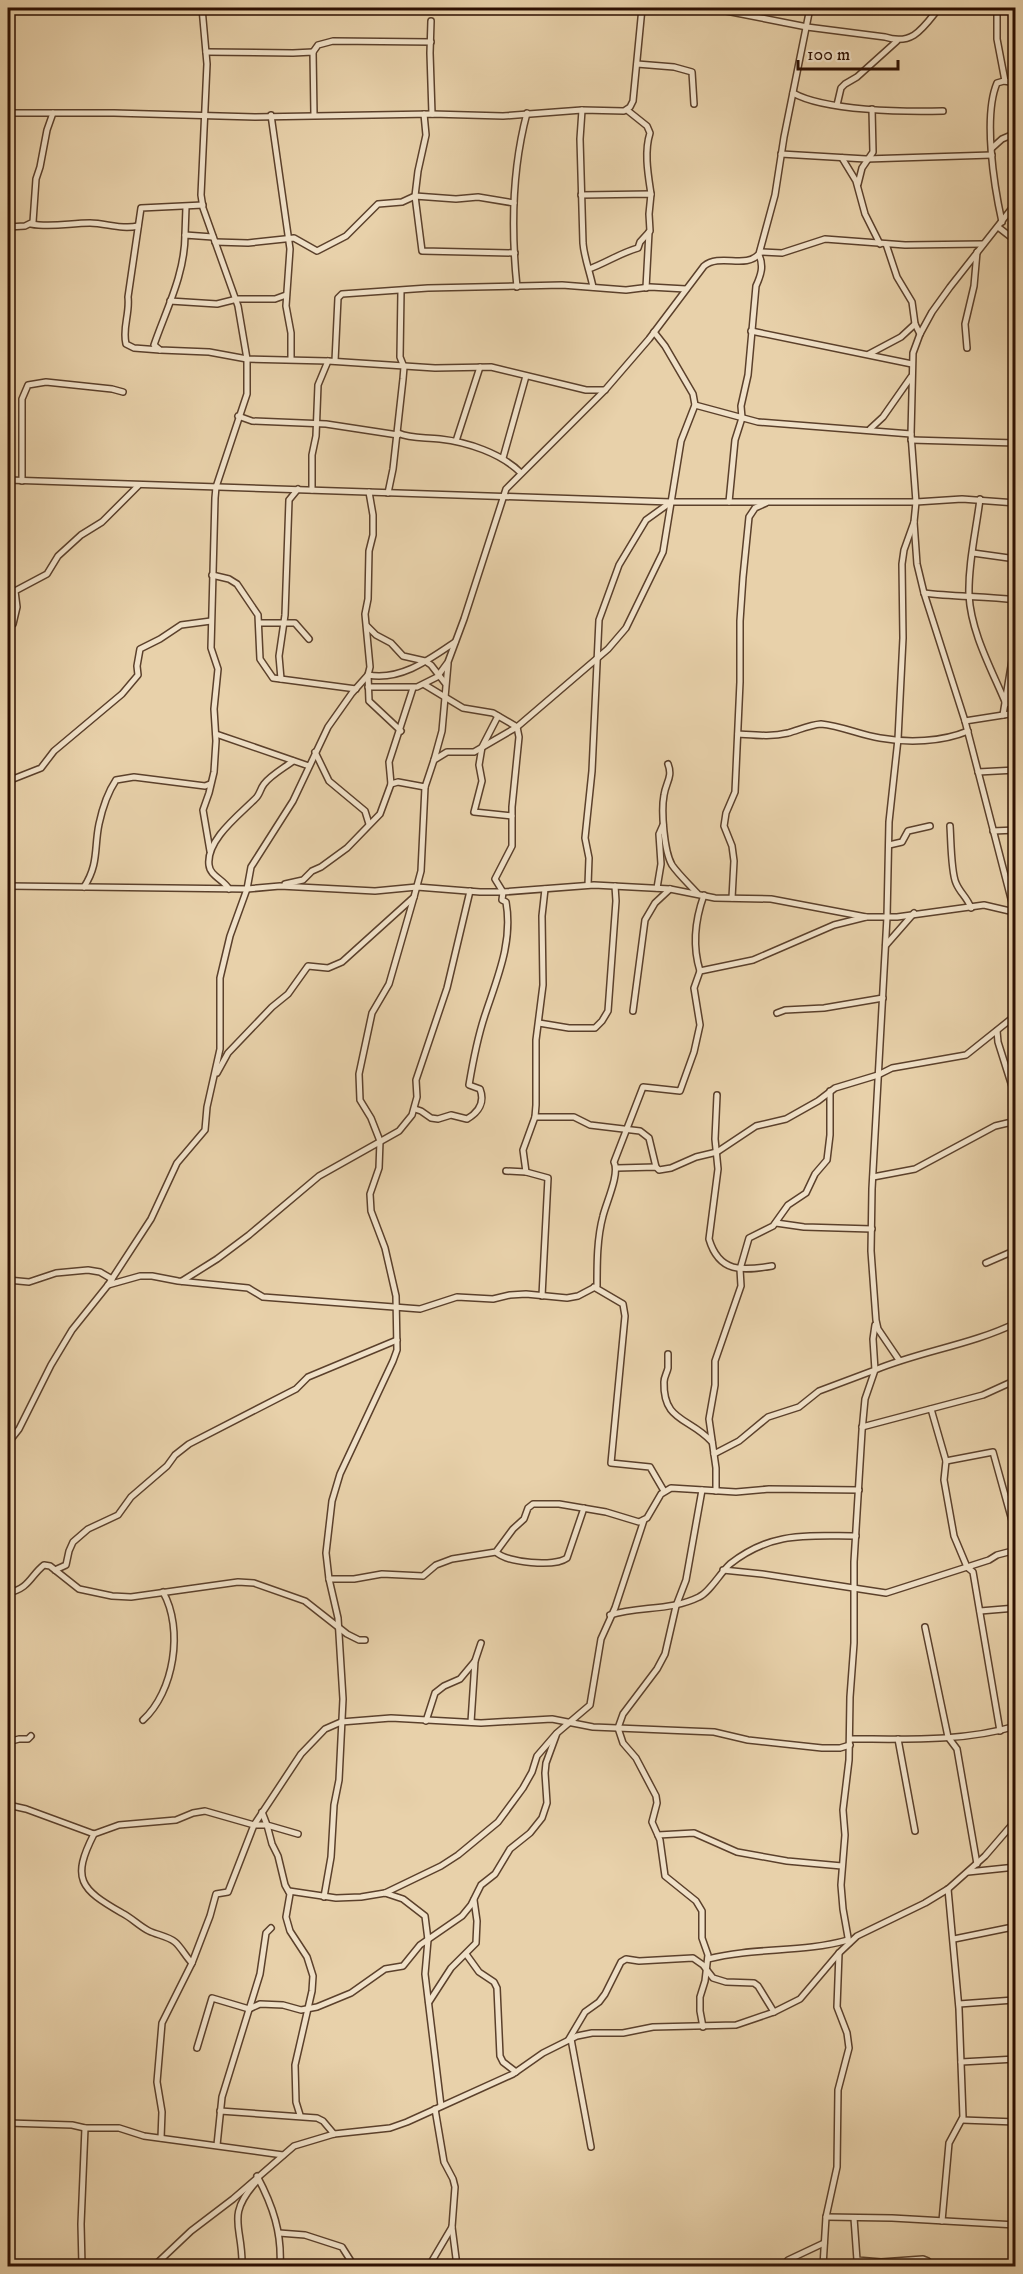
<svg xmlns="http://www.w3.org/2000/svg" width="1023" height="2274" viewBox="0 0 1023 2274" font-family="'IM FELL DW Pica',serif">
  <rect width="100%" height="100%" fill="#e8d1aa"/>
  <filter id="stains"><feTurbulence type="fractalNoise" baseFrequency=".00333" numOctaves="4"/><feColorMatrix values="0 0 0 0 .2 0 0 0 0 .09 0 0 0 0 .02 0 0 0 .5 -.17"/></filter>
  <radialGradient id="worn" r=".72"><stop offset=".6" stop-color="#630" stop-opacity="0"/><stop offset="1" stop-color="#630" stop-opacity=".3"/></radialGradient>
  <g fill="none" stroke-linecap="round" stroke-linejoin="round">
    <defs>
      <g id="minor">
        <polyline points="202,8 207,64 201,195 203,208 238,306 247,359 247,394 216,487 215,498 211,648 218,669 214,709 216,741 214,772 209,793 203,810 210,851"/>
        <path d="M692,8l29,2 86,17 78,10c28,9 38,-9 54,-29"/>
        <polyline points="997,8 997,39 1005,81"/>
        <polyline points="431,21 430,53 432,114"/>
        <polyline points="206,52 293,53 313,52 314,115"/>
        <polyline points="313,52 318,45 333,41 431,42"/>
        <polyline points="637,64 674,67 692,72 694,104"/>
        <path d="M793,93c32,18 112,19 150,18"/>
        <polyline points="837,105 841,88 845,84 857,77 897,41"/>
        <path d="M582,110l-2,29 3,104c1,14 7,29 10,44"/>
        <path d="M627,110l20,16 3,7c-6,19 -2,41 1,61"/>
        <polyline points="8,113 114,113 255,117 432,114 503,116 582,110 624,111 630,107 633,101 642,8"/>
        <polyline points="271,115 290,249 286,306 291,333 291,359"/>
        <polyline points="992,148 1002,139 1016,133"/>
        <polyline points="781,154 866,159 992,155"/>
        <polyline points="842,158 856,181 865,214 880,244"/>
        <polyline points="858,184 862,168 873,152 872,109"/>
        <path d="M581,195l70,-1 -2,20 1,17 -10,11 -2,6c-18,5 -32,15 -49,21"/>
        <polyline points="514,203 478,197 456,199 415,196 422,251 515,253"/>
        <polyline points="1016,203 950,287 932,312 920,334 913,353 911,434 916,502 914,522 917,564 924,593 965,721 1016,918"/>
        <path d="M1002,222c-8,-36 -19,-106 -5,-139l7,-2 12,2"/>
        <path d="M31,224c20,4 39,-1 59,-1 16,0 31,7 48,3"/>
        <polyline points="8,227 25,226 33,222 36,179 40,167 47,130 53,113"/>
        <polyline points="998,227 1016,241"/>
        <polyline points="185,235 186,207"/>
        <path d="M213,237l-28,-2c0,39 -19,75 -31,110l6,5 49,2 38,7 81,2 107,7 56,-1 95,23h19"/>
        <polyline points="215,242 248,243 294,238 317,251 346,236 378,204 402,202 415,196 418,171 426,135 424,114"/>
        <polyline points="886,244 897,277 912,302 915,324 920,334"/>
        <polyline points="761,252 782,253 825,239 905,245 983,244"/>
        <path d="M517,287c-6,-58 -5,-118 10,-174"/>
        <polyline points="646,288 649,232"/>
        <polyline points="170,301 217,304 237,299 275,299 286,295"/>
        <polyline points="751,331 912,364"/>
        <polyline points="967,348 965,324 974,286 977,252"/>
        <path d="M160,350l-26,-2 -8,-4c-4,-16 4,-30 2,-47l13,-89 62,-3"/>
        <polyline points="869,354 901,337 915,324"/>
        <polyline points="335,361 338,298 342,294 428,288 562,285 626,290 650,287 686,289"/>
        <polyline points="695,405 758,422 911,434"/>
        <polyline points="238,416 252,421 326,424 398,435"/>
        <polyline points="870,429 883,417 911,377"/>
        <path d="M398,433c13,6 27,4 42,6 27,3 61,14 81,34"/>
        <polyline points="911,440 1016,443"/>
        <polyline points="456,441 480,367"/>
        <polyline points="503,458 526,376"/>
        <polyline points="8,480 671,502 916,502 962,499 1016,503"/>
        <polyline points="22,481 22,399 28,385 46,382 112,389 123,392"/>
        <polyline points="312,490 312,455 316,436 318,385 328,361"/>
        <polyline points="388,493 393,469 403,379 404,367 400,357 401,291"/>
        <path d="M980,499c-4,32 -12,65 -11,96 2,38 23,75 37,109"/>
        <path d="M729,502l6,-62 7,-22 -1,-12 7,-31 8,-89c5,-11 8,-20 3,-31"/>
        <polyline points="973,553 1016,559"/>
        <polyline points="212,575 229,579 237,584 258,615 260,659 273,678 356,689"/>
        <path d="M924,593c30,4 61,3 92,7"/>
        <polyline points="260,623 295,623 309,639"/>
        <polyline points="367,626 376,635 391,643 403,656 425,661 431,665 445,683"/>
        <polyline points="8,627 13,624 17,607 15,591 47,574 58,556 81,535 102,522 138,486"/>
        <polyline points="281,679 279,656 285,615 289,500 298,489"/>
        <path d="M368,687h49l20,-10 11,-15 16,-43 42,-130 99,-99 44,-51 55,-73c16,-13 42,3 55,-12l16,-59 9,-58 26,-129"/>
        <polyline points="1003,715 1016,636"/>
        <polyline points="498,716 482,747 479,765 482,781 474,812 512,816"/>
        <polyline points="965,721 1016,713"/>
        <path d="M401,731l-32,-30 -1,-26c33,6 62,-16 87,-33"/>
        <polyline points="216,734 309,766"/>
        <path d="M738,734c17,1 33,3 50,-1 11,-3 21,-8 33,-9 21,2 39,11 59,14 28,5 62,4 88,-7"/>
        <polyline points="315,752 329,781 365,811 369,824"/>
        <polyline points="434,760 442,731 448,664"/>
        <path d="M668,764c5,13 -2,18 -4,31 -3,16 0,56 8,70 7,10 17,19 25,28"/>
        <polyline points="978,772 1016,770"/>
        <polyline points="8,781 41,768 54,751 122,694 138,675 137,666 140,649 160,639 181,625 211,621"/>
        <polyline points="391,784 398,782 425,787 434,760 447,752 474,752 517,727 608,649 626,628 663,552 681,441 695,405 693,394 665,346 654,332"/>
        <path d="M950,826c1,14 1,46 6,57 4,10 11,14 15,25"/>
        <polyline points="993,831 1016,830"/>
        <polyline points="889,845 902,842 908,831 930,826"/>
        <polyline points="285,884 303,880 312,871 321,867 347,848 380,814 391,784 389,762 413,688"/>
        <polyline points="588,885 589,858 585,838 592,771 599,620 619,565 646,520 671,502"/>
        <polyline points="8,886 247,889 280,886 375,891 417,887 480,892 503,892 594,885 670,889 715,898 771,899 866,917 897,917 984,905 1014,912"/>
        <path d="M84,887c15,-23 10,-39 15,-63 3,-14 9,-32 17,-44l18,-3 71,9 5,-2"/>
        <polyline points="657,888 661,864 659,834 663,825"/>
        <path d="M229,889c-6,-10 -19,-13 -20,-24 -3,-25 30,-50 46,-66 5,-4 5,-10 9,-15 7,-9 20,-16 29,-23"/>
        <polyline points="732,898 734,861 732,846 724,826 726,813 735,792 740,682 740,621 743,577 749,517 755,508 766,503"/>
        <polyline points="886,945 914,913"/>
        <path d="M700,971c-8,-26 -5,-51 4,-76"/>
        <polyline points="633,1011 645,920 655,903 670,889"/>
        <polyline points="777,1013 785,1010 824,1008 883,998"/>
        <polyline points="539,1023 569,1028 595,1028 602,1021 608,1011 616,901 615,886"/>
        <polyline points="997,1031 998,1042 1016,1099"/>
        <polyline points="217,1073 228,1053 272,1007 288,994 308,966 328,968 342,962 414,897 421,871 425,787"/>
        <path d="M717,1095l-2,44 3,30 -9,70c10,34 33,32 63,27"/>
        <path d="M415,1109l6,2 10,7 7,1 13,-4 16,4c12,-7 18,-17 13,-30l-11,-4c4,-24 9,-50 17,-73 12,-36 27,-71 20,-110l-4,-2 1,-8 -8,-13 17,-33v-39l7,-70 -2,-10 -24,-14 -30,-5 -38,-23"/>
        <polyline points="535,1117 574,1117 590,1125 640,1131 649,1138 656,1167"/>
        <polyline points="617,1168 656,1167 659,1170 671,1168 696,1157 717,1152 756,1126 786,1119 818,1101 835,1088 878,1075 892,1068 966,1055 1016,1015"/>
        <polyline points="506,1171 526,1172 548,1178 542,1296"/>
        <polyline points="526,1172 523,1150 535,1117 536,1105 536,1040 543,985 542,916 545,889"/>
        <polyline points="873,1177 915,1169 995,1126 1016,1121"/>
        <polyline points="776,1223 804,1227 872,1229"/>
        <polyline points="986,1263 1016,1250"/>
        <polyline points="8,1280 29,1282 56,1273 88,1270 100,1272 112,1279"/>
        <polyline points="182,1281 217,1259 249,1235 319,1176 399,1131 412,1115 417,1097 416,1080 447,988 470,891"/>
        <path d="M108,1285l32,-9h12l26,5 70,7 15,9 157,12 37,-12 36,2 17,-4 16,-1 41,4 11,-2 19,-10c0,-23 0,-48 6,-70 3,-13 17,-42 11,-54l29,-75 37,4 14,-39 6,-27 -6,-37 6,-17 53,-11 81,-35 32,-8"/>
        <polyline points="594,1287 623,1304 625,1316 611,1463 650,1467 664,1491"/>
        <path d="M668,1354c0,4 0,10 0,14 -1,5 -4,9 -4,14 -1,40 25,35 48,60"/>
        <polyline points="899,1360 878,1329 876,1320 871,1251 872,1189 887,917 889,822 898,739 903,638 902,564 904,550 914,522"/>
        <polyline points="931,1409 946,1461 944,1480 954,1536 967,1567 973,1572 1000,1731"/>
        <polyline points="862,1427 983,1395 1016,1380"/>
        <polyline points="8,1443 19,1429 51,1365 72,1330 108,1285 151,1219 177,1163 205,1130 207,1107 220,1049 220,978 230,936 247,889 251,867 293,801 328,727 352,693 368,675 370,667 365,614 368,599 369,551 373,535 373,515 369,492"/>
        <polyline points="714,1454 739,1441 768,1417 799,1407 819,1391 875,1370 873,1339 875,1325"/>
        <polyline points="946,1461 993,1452 1016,1535"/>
        <polyline points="702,1490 686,1580 676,1606 665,1654 657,1669 623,1714 618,1728 623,1743 636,1758 656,1796 657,1803 652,1822 660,1840 665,1876 696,1901 702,1911 702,1938 708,1955 705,1981 700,1997 700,2011 703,2027"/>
        <polyline points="716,1491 716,1468 709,1419 715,1385 715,1361 741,1286 740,1269 749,1238 773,1226 788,1205 806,1193 815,1174 827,1160 830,1135 830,1091"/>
        <path d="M496,1552c11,11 59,15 71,6l17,-50"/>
        <polyline points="55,1570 66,1565 69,1551 73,1542 88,1529 118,1515 131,1497 167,1466 175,1455 189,1444 296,1389 308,1377 397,1340"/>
        <polyline points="723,1570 762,1574 886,1593 989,1560 997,1555 1016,1550"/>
        <polyline points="329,1579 354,1579 382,1574 423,1576 436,1565 452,1559 496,1552 513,1529 524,1519 528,1508 533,1504 559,1504 606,1512 639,1522 647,1518 661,1494 671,1488 736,1492 769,1489 859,1490"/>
        <path d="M8,1593c22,-5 22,-17 36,-28l6,1 29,23 33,7 19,1 107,-15 16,1 51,18 42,33 12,6h6"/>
        <polyline points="980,1611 1016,1608"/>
        <path d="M610,1615c30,-9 61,-4 89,-18 11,-5 21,-24 31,-33 42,-33 77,-28 126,-28"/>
        <polyline points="925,1627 948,1737 957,1749 977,1864"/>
        <polyline points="8,1696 9,1696"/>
        <path d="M143,1720c31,-28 41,-91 20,-128"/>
        <polyline points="426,1721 435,1693 444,1686 460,1679 475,1661"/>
        <polyline points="471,1722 475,1661 481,1643"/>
        <path d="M850,1739c54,0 113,3 166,-13"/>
        <polyline points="898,1739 915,1831"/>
        <polyline points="8,1742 19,1739 28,1739 31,1736"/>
        <polyline points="8,1805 26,1809 94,1834 119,1825 176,1820 193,1813 205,1811 254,1825 301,1754 325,1729 341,1722 391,1718 481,1723 552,1719 593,1727 714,1732 748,1740 822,1748 840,1748 850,1745"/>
        <polyline points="262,1812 267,1825 298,1834"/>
        <path d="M94,1834c-23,45 -14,55 28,79 10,5 17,13 27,18 8,4 19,5 26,11 6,5 11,15 17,21l-30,60 -5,59 5,30 -1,26"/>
        <polyline points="658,1835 694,1833 737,1852 787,1861 842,1866"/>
        <polyline points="968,1872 1016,1867"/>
        <polyline points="289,1891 336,1898 361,1897 385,1893 403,1899 425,1916 428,1940 425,1974 441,2106"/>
        <polyline points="385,1893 441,1866 458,1855 498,1822 523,1788 532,1772 537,1756 556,1734"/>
        <polyline points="324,1897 331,1857 334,1805 339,1780 343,1699 338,1618 329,1579 326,1553 332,1501 340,1474 393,1361 397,1350 396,1296 385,1248 371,1211 370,1194 379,1168 380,1141 371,1118 360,1100 359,1074 372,1013 389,984 414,897"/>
        <polyline points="954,1939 1013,1927"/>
        <path d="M849,1943l-6,-34 -2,-24 4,-50 -2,-25 6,-50 1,-63 4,-54v-81l8,-131 3,-32 10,-29c46,-19 96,-25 141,-47"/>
        <polyline points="466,1954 479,1972 494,1982 497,1988 500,2056 503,2062 516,2072"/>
        <path d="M708,1959c46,-12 94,-6 140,-19"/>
        <polyline points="192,1963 210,1916 216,1894 228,1892 254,1825 267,1825 272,1844 278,1856 285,1885 290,1894 286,1917 290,1931 307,1957 313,1976 312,1991 295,2065 296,2102 300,2115"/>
        <polyline points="1013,2000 1013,1927 1016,1926"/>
        <polyline points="429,2002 451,1968 476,1943 477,1921 474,1900"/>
        <polyline points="959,2004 1014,2000"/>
        <polyline points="249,2009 260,2004 283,2005 301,2010 317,2007 351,1993 385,1969 403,1966 420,1945 462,1916 471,1905 481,1885 495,1874 510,1849 530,1833 542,1818 547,1803 545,1773 546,1763 557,1733 590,1705 601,1639 615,1608 644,1520"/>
        <polyline points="569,2039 585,2012 599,2002 605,1994 621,1962 626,1959 639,1961 693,1958 703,1965 713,1978 726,1982 754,1983 758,1986 774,2012"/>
        <polyline points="571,2039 591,2147"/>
        <polyline points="197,2048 212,1998 249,2009"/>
        <polyline points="961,2062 1016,2059"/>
        <polyline points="220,2111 317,2118 323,2121 334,2134"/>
        <polyline points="962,2120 1016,2122"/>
        <polyline points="8,2123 72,2125 85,2128 119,2128 144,2136 283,2155"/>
        <polyline points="217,2145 222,2097 260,1974 266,1933 271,1928"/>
        <path d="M257,2176c16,30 25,57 23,90"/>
        <polyline points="826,2217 892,2218 1016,2225"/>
        <polyline points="854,2218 857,2260 881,2262 923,2259 928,2261 929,2266"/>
        <polyline points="942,2221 949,2143 963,2117 959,2009 948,1889"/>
        <polyline points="452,2227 457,2266"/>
        <polyline points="279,2233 305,2235 342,2247 354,2266"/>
        <polyline points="82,2266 81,2224 85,2128"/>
        <polyline points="154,2266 191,2231 233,2199 294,2146 334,2134 390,2128 407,2122 513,2074 543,2053 577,2036 592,2033 623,2033 653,2027 736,2025 774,2012 800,1999 839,1953 857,1936 925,1903 948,1889 985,1856 1016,1820"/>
        <path d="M242,2266c1,-40 -17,-49 14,-84"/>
        <polyline points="429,2266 452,2227 455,2187 453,2179 444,2162 435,2109"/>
        <polyline points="783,2266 788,2260 824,2243"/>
        <polyline points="823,2266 826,2217 837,2167 838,2090 849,2048 847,2033 837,2007 839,1953"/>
        <polyline points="1014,2266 1016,2257"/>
      </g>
    </defs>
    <use href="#minor" stroke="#5b402b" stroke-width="8"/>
    <use href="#minor" stroke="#f0e1c8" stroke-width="5"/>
  </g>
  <rect width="1023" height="2274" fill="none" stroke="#e8d1aa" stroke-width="30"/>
  <rect x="9" y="9" width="1005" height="2256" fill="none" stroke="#2c0f01" stroke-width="3"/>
  <rect x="15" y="15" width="993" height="2244" fill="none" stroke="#2c0f01" stroke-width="1.5"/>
  <path d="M798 60v9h100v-9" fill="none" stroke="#2c0f01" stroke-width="3"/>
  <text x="807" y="60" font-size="18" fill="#2c0f01" stroke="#f0e1c8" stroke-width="4.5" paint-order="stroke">100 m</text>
  <rect width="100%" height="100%" filter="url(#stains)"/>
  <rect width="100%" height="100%" fill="url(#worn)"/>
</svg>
